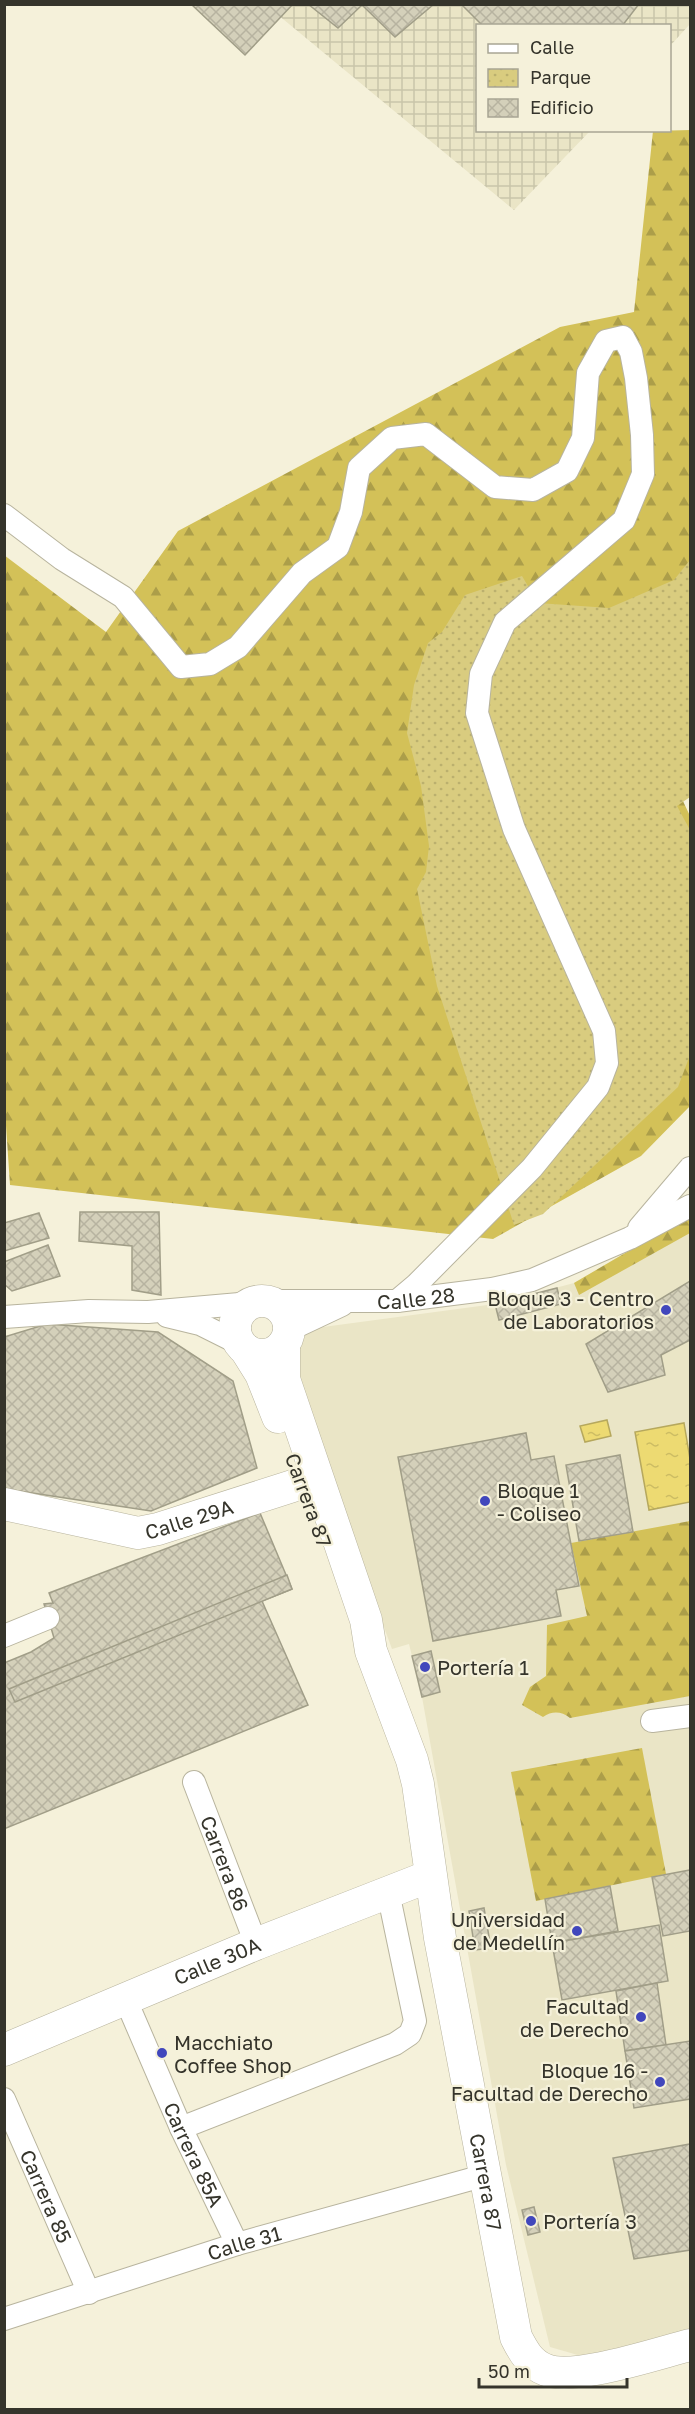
<svg xmlns="http://www.w3.org/2000/svg" width="695" height="2414" viewBox="0 0 695 2414" font-family="'Golos Text',sans-serif">
  <defs>
    <pattern id="industrial-grid" width="8" height="8" patternUnits="userSpaceOnUse" patternTransform="scale(1.5)"><rect width="8" height="8" fill="#eae5c6"/><path d="M0 4h8M4 0v8" fill="none" stroke="#c9c5aa"/></pattern>
    <pattern id="forest-firs" width="22" height="20" patternUnits="userSpaceOnUse" patternTransform="scale(1.5)"><rect width="22" height="20" fill="#d3c158"/><path d="M5 1l3.5 6h-7zM16 11l3.5 6h-7z" fill="#ac9e49"/></pattern>
    <pattern id="park-dots" width="8" height="8" patternUnits="userSpaceOnUse" patternTransform="scale(1.5)"><rect width="8" height="8" fill="#d9cc7f"/><path d="M2 2h.1M6 6h.1" fill="none" stroke="#bbb06e" stroke-width="1.8" stroke-linecap="round"/></pattern>
    <pattern id="water-ripples" width="26" height="14" patternUnits="userSpaceOnUse" patternTransform="scale(1.5)"><rect width="26" height="14" fill="#edda72"/><path d="M2 4q2-2 4 0t4 0M15 11q2-2 4 0t4 0" fill="none" stroke="#ccbc63"/></pattern>
    <pattern id="building-cross-hatch" width="8" height="8" patternUnits="userSpaceOnUse" patternTransform="scale(1.5)"><rect width="8" height="8" fill="#d4d0ba"/><path d="M0 0l8 8M0 8l8-8" fill="none" stroke="#b7b3a0"/></pattern>
  </defs>
  <rect width="100%" height="100%" fill="#f5f1da"/>
  <polygon fill="#eae5c6" points="690,1215 690,2336 595,2360 550,2347 506,2165 422,1697 412,1656 409,1644 392,1649 292,1377 289,1346 308,1329 495,1304 574,1283"/>
  <polygon fill="url(#industrial-grid)" points="690,4 690,24 670,46 670,26 478,26 478,130 590,131 514,210 266,5"/>
  <g fill="url(#forest-firs)">
    <polygon points="690,130 690,729 674,782 690,816 690,1106 641,1156 493,1239 10,1185 4,1096 4,555 106,632 178,531 560,327 634,312 653,131"/>
    <polygon points="690,1215 690,1233 579,1295 574,1283"/>
    <path d="M690,1521v175l-120,22c-9,-7 -18,-7 -27,-1l-21,-12 8,-18 16,-11 1,-51 40,-9 -16,-73z"/>
    <polygon points="642,1748 666,1874 536,1901 511,1772"/>
  </g>
  <polygon fill="url(#park-dots)" points="690,560 690,797 677,806 690,830 690,1055 678,1087 543,1214 514,1225 437,986 417,889 426,872 429,846 421,786 407,733 414,685 428,643 442,632 465,595 522,576 538,603 609,608 674,580"/>
  <g fill="url(#water-ripples)" stroke="#b6a85d" stroke-width="1.5">
    <polygon points="607,1420 611,1436 585,1442 580,1426"/>
    <polygon points="684,1423 690,1459 690,1502 649,1510 635,1432"/>
  </g>
  <g fill="url(#building-cross-hatch)" stroke="#a19e88" stroke-width="1.5">
    <polygon points="191,4 293,4 245,55"/>
    <polygon points="308,4 434,4 395,37 362,5 338,28"/>
    <polygon points="461,4 639,4 622,26 483,26"/>
    <polygon points="80,1212 159,1212 161,1295 132,1290 132,1246 79,1241"/>
    <polygon points="39,1213 49,1238 4,1251 4,1223"/>
    <polygon points="48,1245 60,1276 12,1291 4,1284 4,1262"/>
    <polygon points="690,1281 690,1340 661,1355 665,1375 608,1392 586,1344"/>
    <polygon points="557,1288 561,1304 499,1320 495,1304"/>
    <polygon points="47,1324 158,1332 233,1381 257,1468 151,1511 6,1489 4,1483 4,1337"/>
    <polygon points="526,1433 531,1460 554,1456 579,1586 556,1590 561,1616 433,1641 398,1457"/>
    <polygon points="620,1455 633,1532 579,1541 566,1465"/>
    <polygon points="260,1513 292,1589 262,1601 308,1705 4,1829 4,1663 31,1652 54,1638 44,1604 53,1603 49,1593"/>
    <polygon points="287,1575 292,1589 15,1702 9,1689"/>
    <polygon points="431,1651 440,1692 422,1697 412,1656"/>
    <polygon points="690,1870 690,1931 663,1936 652,1877"/>
    <polygon points="610,1886 618,1931 552,1943 545,1899"/>
    <polygon points="484,1908 491,1948 475,1950 469,1911"/>
    <polygon points="659,1925 668,1981 562,2000 552,1943"/>
    <polygon points="657,1983 666,2045 625,2051 616,1991"/>
    <polygon points="690,2041 690,2099 634,2108 625,2051"/>
    <polygon points="690,2144 690,2250 634,2259 613,2158"/>
    <polygon points="534,2207 540,2232 528,2235 522,2210"/>
  </g>
  <g fill="none" stroke-linecap="round" stroke-linejoin="round">
    <defs>
      <g id="street">
        <polyline points="4,515 62,559 123,597 181,667 210,664 238,647 302,573 338,547 351,512 359,468 392,438 426,434 495,487 533,490 567,471 583,438 588,373 606,341 623,337 631,352 636,378 642,435 643,474 624,520 505,622 481,674 477,713 514,829 604,1031 607,1063 598,1087 532,1168 416,1285 397,1301"/>
        <polyline points="639,1228 690,1168"/>
        <path id="s1" d="M268,1301h129l95,-12 40,-9 98,-42 60,-32"/>
        <polyline points="167,1316 200,1324 240,1344"/>
        <polyline points="4,1317 89,1311 148,1312 251,1303"/>
        <polyline points="289,1330 342,1305"/>
        <polyline points="4,1636 48,1618"/>
        <polyline points="652,1721 690,1716"/>
        <path id="s2" d="M194,1782l62,162"/>
        <path id="s3" d="M125,1998l56,130 56,116"/>
        <path id="s4" d="M4,2099l85,194"/>
        <polyline points="181,2128 395,2044 410,2034 415,2021 388,1892"/>
        <path id="s5" d="M4,2319l233,-75 249,-69"/>
      </g>
      <g id="secondary">
        <circle cx="262" cy="1328" r="27"/>
        <path id="s6" d="M284,1344v35l82,241 5,31 41,109 6,24 22,154 76,399c7,14 14,27 30,33 29,11 112,-17 144,-25"/>
        <polyline points="246,1350 261,1374 278,1417"/>
        <path id="s7" d="M4,1504l134,29 20,-4 144,-46"/>
        <path id="s8" d="M4,2050l252,-106 174,-68"/>
      </g>
    </defs>
    <use href="#street" stroke="#b8b49e" stroke-width="24"/>
    <use href="#secondary" stroke="#b8b49e" stroke-width="33"/>
    <use href="#street" stroke="#fff" stroke-width="22"/>
    <use href="#secondary" stroke="#fff" stroke-width="32"/>
  </g>
  <g fill="#4147bc" stroke="#f5f1da" stroke-width="2">
    <circle cx="666" cy="1310" r="6"/>
    <circle cx="485" cy="1501" r="6"/>
    <circle cx="425" cy="1667" r="6"/>
    <circle cx="577" cy="1931" r="6"/>
    <circle cx="641" cy="2017" r="6"/>
    <circle cx="162" cy="2053" r="6"/>
    <circle cx="660" cy="2082" r="6"/>
    <circle cx="531" cy="2221" r="6"/>
  </g>
  <g text-anchor="middle" dominant-baseline="central" stroke-width="4.5" stroke-linejoin="round" paint-order="stroke">
    <g font-size="20" fill="#35342b" stroke="#f5f1da">
      <text stroke="none"><textPath href="#s1" startOffset="148">Calle 28</textPath></text>
      <text transform="translate(309 1500) rotate(70)">Carrera 87</text>
      <text stroke="none"><textPath href="#s7" startOffset="190">Calle 29A</textPath></text>
      <text stroke="none"><textPath href="#s2" startOffset="87">Carrera 86</textPath></text>
      <text stroke="none"><textPath href="#s8" startOffset="231">Calle 30A</textPath></text>
      <text stroke="none"><textPath href="#s3" startOffset="171">Carrera 85A</textPath></text>
      <text stroke="none"><textPath href="#s6" startOffset="866">Carrera 87</textPath></text>
      <text stroke="none"><textPath href="#s4" startOffset="106">Carrera 85</textPath></text>
      <text stroke="none"><textPath href="#s5" startOffset="252">Calle 31</textPath></text>
    </g>
    <g font-size="20" fill="#35342b" stroke="#f5f1da" text-anchor="end">
      <text x="654" y="1298">Bloque 3 - Centro<tspan x="654" dy="23">de Laboratorios</tspan></text>
      <text x="497" y="1490" text-anchor="start">Bloque 1<tspan x="497" dy="23">- Coliseo</tspan></text>
      <text x="437" y="1667" text-anchor="start">Portería 1</text>
      <text x="565" y="1919">Universidad<tspan x="565" dy="23">de Medellín</tspan></text>
      <text x="629" y="2006">Facultad<tspan x="629" dy="23">de Derecho</tspan></text>
      <text x="174" y="2042" text-anchor="start">Macchiato<tspan x="174" dy="23">Coffee Shop</tspan></text>
      <text x="648" y="2070">Bloque 16 -<tspan x="648" dy="23">Facultad de Derecho</tspan></text>
      <text x="543" y="2221" text-anchor="start">Portería 3</text>
    </g>
  </g>
  <rect width="695" height="2414" fill="none" stroke="#35342b" stroke-width="12"/>
  <rect x="476" y="24" width="195" height="108" fill="#f5f1da" stroke="#a8a594" stroke-width="1.5"/>
  <rect x="488" y="44" width="30" height="9" fill="#ffffff" stroke="#a8a594" stroke-width="1.5"/>
  <text x="530" y="54" font-size="18" fill="#35342b">Calle</text>
  <rect x="488" y="69" width="30" height="18" fill="url(#park-dots)" stroke="#a8a594" stroke-width="1.5"/>
  <text x="530" y="84" font-size="18" fill="#35342b">Parque</text>
  <rect x="488" y="99" width="30" height="18" fill="url(#building-cross-hatch)" stroke="#a8a594" stroke-width="1.5"/>
  <text x="530" y="114" font-size="18" fill="#35342b">Edificio</text>
  <path d="M479 2378v9h148v-9" fill="none" stroke="#35342b" stroke-width="3"/>
  <text x="488" y="2378" font-size="18" fill="#35342b" stroke="#f5f1da" stroke-width="4.5" paint-order="stroke">50 m</text>
</svg>
